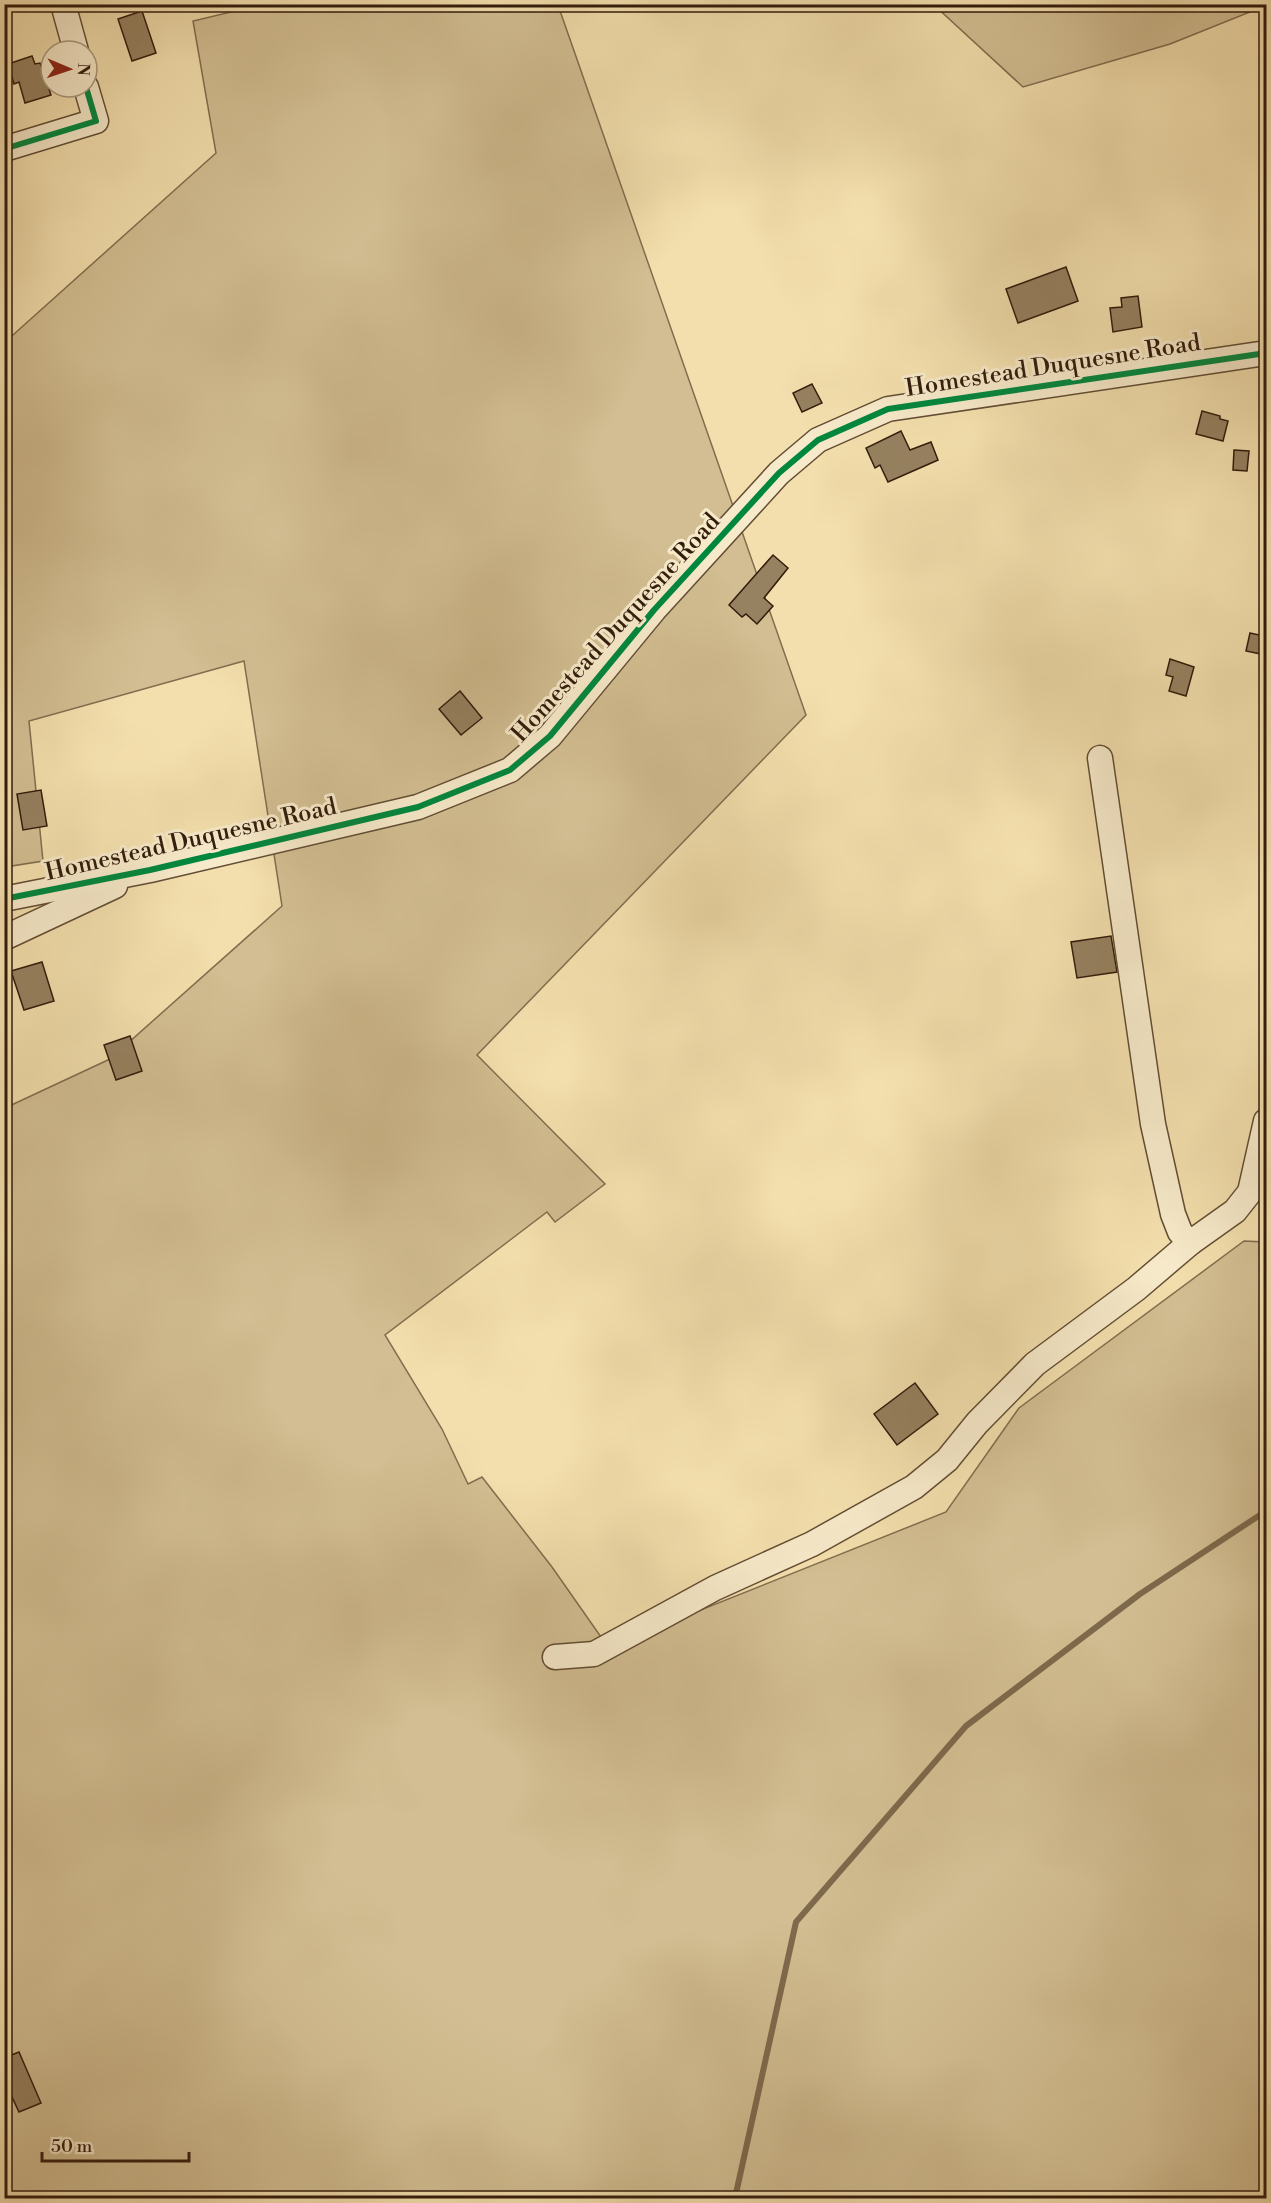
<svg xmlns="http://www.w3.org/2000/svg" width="1271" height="2203" viewBox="0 0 1271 2203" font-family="'Libre Bodoni',serif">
  <rect width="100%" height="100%" fill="#f3dfad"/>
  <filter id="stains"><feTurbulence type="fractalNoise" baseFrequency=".00333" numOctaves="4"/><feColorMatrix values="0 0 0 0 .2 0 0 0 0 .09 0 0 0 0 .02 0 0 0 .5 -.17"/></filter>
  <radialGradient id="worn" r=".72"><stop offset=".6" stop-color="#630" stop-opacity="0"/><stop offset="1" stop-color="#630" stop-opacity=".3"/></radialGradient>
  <g fill="#d2be92" stroke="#826d4f" stroke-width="1.5">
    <polygon points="1250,4 1255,10 1170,44 1023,87 934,5"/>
    <polygon points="260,5 558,5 806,715 477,1055 605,1184 555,1222 547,1212 385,1335 442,1429 468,1484 482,1477 552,1567 608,1647 946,1512 1019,1408 1244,1241 1266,1242 1266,2198 5,2198 5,1108 110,1059 282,906 244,661 29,721 43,861 5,867 4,343 216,153 193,21"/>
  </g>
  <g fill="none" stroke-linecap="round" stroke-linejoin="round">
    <polyline stroke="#7e694c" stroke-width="6" points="735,2198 796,1922 966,1726 1140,1594 1266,1511"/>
  </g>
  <g fill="#968160" stroke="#321c0c" stroke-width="1.5">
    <polygon points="142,11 156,53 132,61 118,19"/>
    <polygon points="32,56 35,64 40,63 51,95 25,103 19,82 14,84 8,64"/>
    <polygon points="1066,267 1078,301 1018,323 1006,289"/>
    <polygon points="1138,296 1142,327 1113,332 1110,308 1122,307 1121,298"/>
    <polygon points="812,384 822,403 802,412 793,393"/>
    <polygon points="1202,411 1220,416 1220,419 1228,421 1223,441 1196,434"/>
    <polygon points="901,431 910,450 931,442 938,460 888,482 880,465 875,468 866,448"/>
    <polygon points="1234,450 1249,451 1247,471 1233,470"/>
    <polygon points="773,555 788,568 764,598 773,606 757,624 746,614 742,617 729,605"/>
    <polygon points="1250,633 1264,636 1261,654 1246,651"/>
    <polygon points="1170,659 1194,667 1186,696 1169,691 1173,677 1166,675"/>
    <polygon points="460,691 482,718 461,735 439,709"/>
    <polygon points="41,790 47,826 23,830 17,794"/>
    <polygon points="1111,936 1117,972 1077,978 1071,942"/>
    <polygon points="42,962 54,1001 24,1010 11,971"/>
    <polygon points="130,1036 142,1071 116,1080 104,1045"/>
    <polygon points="915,1383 938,1414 897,1445 874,1414"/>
    <polygon points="19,2052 41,2103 19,2112 4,2080 4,2058"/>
  </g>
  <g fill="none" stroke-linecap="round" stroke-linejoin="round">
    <defs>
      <g id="minor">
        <polyline points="63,4 76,51"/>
        <polyline points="4,149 96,121 86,87"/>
        <polyline points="1100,758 1153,1124 1173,1214 1180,1232 1190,1243"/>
        <polyline points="4,899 150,870 418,807 510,770 550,736 654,610 779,473 818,440 888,409 1266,353"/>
        <polyline points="4,938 115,886"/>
        <polyline points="555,1657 594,1654 715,1588 812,1544 914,1487 947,1460 977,1423 1035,1364 1136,1289 1190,1243 1235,1211 1250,1192 1266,1121"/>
      </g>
    </defs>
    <use href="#minor" stroke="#624d34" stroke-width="27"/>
    <use href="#minor" stroke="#f7eaca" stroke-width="24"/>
    <defs>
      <g id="cycleway">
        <polyline points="4,149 96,121 86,87"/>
        <polyline points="4,899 150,870 418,807 510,770 550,736 654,610 779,473 818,440 888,409 1266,353"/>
      </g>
    </defs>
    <use href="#cycleway" stroke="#f7eaca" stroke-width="10"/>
    <use href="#cycleway" stroke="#00873e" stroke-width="6"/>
  </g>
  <g text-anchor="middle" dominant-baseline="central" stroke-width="6" stroke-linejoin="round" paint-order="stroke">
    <g font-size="24" fill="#321c0c" stroke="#f7eaca">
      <text transform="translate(1053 366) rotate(-9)">Homestead Duquesne Road</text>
      <text transform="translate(616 628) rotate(-48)">Homestead Duquesne Road</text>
      <text transform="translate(191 840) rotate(-13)">Homestead Duquesne Road</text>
    </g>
  </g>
  <rect width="1271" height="2203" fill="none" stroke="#f3dfad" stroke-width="24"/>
  <rect x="6" y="6" width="1259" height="2191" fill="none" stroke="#321c0c" stroke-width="3"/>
  <rect x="12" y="12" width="1247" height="2179" fill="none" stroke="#321c0c" stroke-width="1.5"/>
  <g transform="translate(69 69) rotate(92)"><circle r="28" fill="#f7eaca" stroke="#a8987e" stroke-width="1.5"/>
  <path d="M0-4.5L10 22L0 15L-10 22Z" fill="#8f2418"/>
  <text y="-9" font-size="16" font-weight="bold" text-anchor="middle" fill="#321c0c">N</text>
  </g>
  <path d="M42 2152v9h147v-9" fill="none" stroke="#321c0c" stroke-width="3"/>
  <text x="51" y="2152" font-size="18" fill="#321c0c" stroke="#f7eaca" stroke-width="4.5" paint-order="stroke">50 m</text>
  <rect width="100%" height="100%" filter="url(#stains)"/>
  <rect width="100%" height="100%" fill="url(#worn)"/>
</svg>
